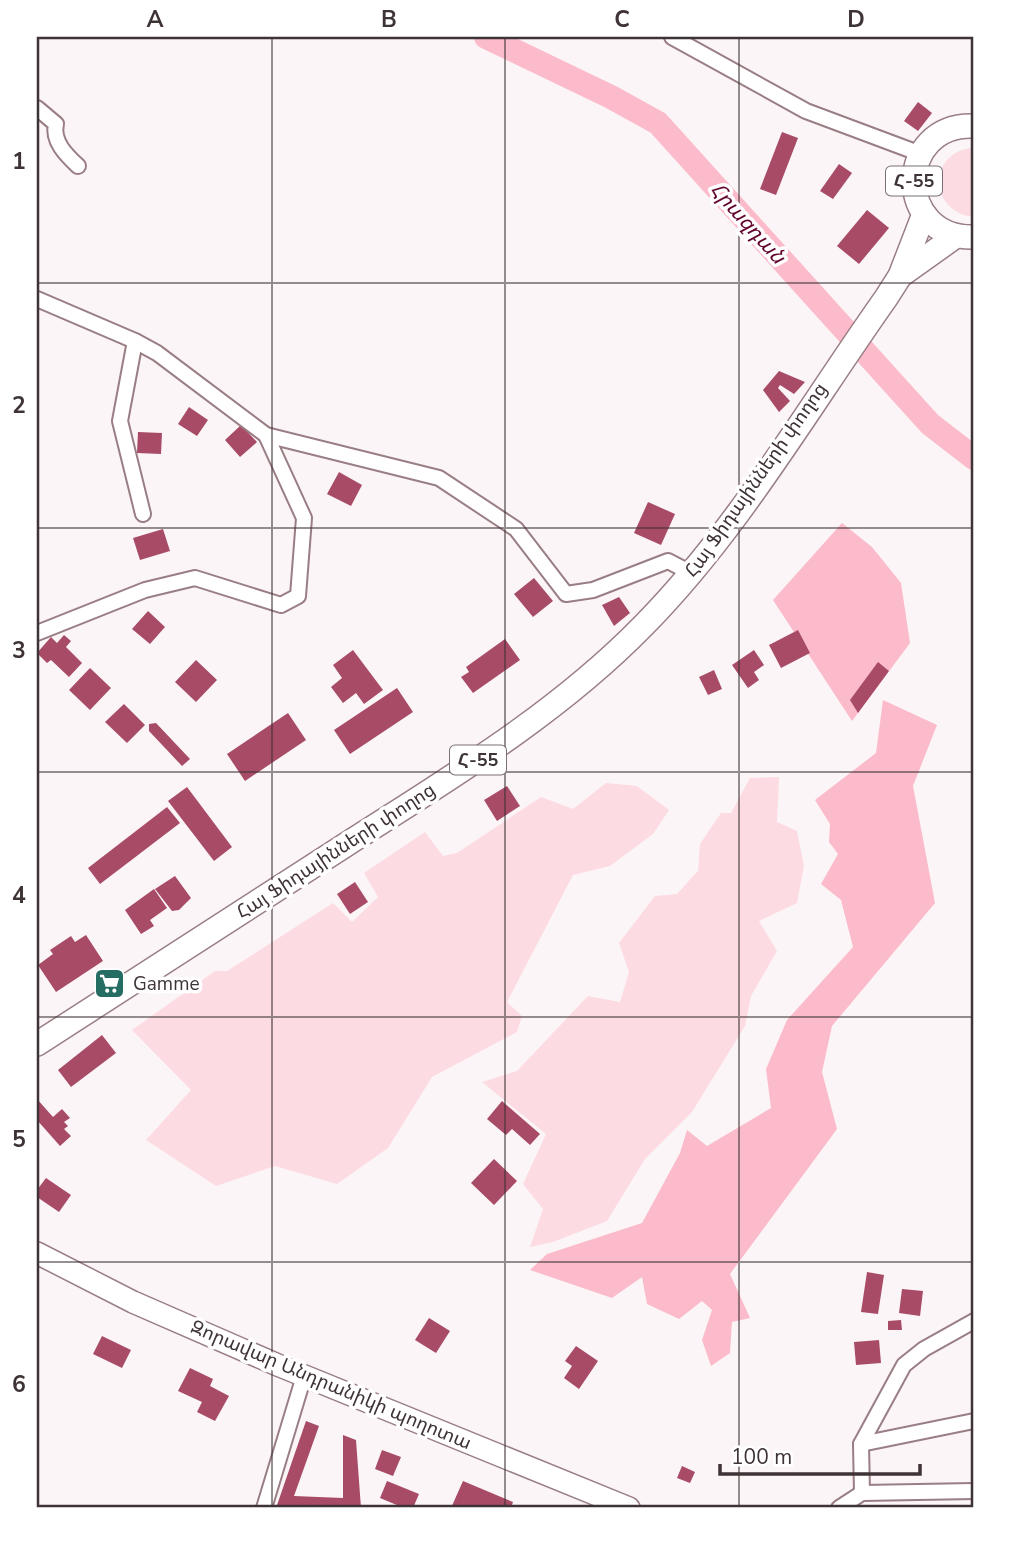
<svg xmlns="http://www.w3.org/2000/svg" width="1011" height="1545" viewBox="0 0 1011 1545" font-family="'Nunito Sans','Noto Sans Armenian',sans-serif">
  <rect width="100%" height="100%" fill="#fcf5f7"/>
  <g fill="#fddbe3">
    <path d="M974,148v69c-47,-5 -46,-67 0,-69z"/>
    <polygon points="779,777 777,822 797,831 804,866 797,903 759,921 777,951 751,996 745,1026 692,1112 645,1159 607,1221 553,1242 530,1247 543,1209 523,1184 546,1134 482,1082 517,1071 588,996 620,1002 629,972 619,943 655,896 677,894 698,871 700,844 721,813 731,813 750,778"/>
    <polygon points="606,783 637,786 669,810 653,834 610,866 573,875 507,1002 522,1016 517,1032 432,1077 388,1148 337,1184 275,1166 216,1186 146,1140 191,1090 132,1030 215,971 227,971 333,903 352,922 378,897 364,873 425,832 443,856 457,853 541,797 573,809"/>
  </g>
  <g fill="#fbbbcb">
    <polygon points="842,523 872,547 901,583 910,643 852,721 773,600"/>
    <polygon points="883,700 937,725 913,786 935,903 832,1026 822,1072 837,1129 730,1274 750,1318 732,1322 730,1353 711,1366 702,1340 712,1310 702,1301 679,1319 647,1304 642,1277 612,1298 530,1270 547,1254 642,1223 680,1153 687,1130 707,1146 771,1108 766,1069 787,1020 853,947 841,900 821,884 838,854 829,842 830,824 815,800 876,753"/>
  </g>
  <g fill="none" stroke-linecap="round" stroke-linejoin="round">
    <polyline stroke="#fbbbcb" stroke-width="24" points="486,37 611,97 658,123 930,424 974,458"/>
  </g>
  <g fill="#a84b67">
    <polygon points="918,102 932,113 918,131 904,121"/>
    <polygon points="782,132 798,138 776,195 760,189"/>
    <polygon points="839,164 852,173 833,199 820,191"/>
    <polygon points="867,210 889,228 859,264 837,246"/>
    <polygon points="779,371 805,382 794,394 780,385 778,388 790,401 779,412 763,390"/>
    <polygon points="189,407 208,420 197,436 178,424"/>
    <polygon points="241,425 257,442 240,457 225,440"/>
    <polygon points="138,432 162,433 161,454 137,453"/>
    <polygon points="339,472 362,485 351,506 327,494"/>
    <polygon points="648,502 675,514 661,545 634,533"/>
    <polygon points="163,529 170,551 140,560 133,538"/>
    <polygon points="534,578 553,601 533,617 514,594"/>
    <polygon points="619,597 630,613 614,626 602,605"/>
    <polygon points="148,611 165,627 150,644 132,629"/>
    <polygon points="798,630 810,653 781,668 769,645"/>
    <polygon points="64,635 71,641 66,647 82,663 69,677 51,660 47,663 37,653 51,637 57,643"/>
    <polygon points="505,639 520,660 473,693 461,677 469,672 466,667"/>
    <polygon points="353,650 383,690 364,704 356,693 343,703 331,687 342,678 333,665"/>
    <polygon points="754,650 764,665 754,672 759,680 748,688 732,665"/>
    <polygon points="196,660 217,680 196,702 175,682"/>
    <polygon points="878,662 889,671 858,713 850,700"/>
    <polygon points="90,668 111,688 90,710 69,690"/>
    <polygon points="714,670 722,689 708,695 699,677"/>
    <polygon points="397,688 413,712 350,754 334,730"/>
    <polygon points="124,704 145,725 127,743 105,722"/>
    <polygon points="288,713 306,740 245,781 227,754"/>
    <polygon points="156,723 190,759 182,766 149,731 149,724"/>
    <polygon points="507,786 520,806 497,821 484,800"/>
    <polygon points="187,787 232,847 214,861 168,801"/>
    <polygon points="167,807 180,823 100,884 88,868"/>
    <polygon points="175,876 191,898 179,910 172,911 155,889"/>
    <polygon points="355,882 368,902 350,914 337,894"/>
    <polygon points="154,889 167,908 150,920 154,926 141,934 125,910"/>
    <polygon points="86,935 103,961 56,992 38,965 53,954 50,950 71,936 75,942"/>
    <polygon points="102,1035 116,1053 71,1087 58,1070"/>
    <polygon points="37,1099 53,1117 62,1109 70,1118 64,1122 68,1126 64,1129 71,1136 60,1146 37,1120"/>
    <polygon points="502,1101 540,1134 530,1145 512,1129 506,1135 487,1119"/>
    <polygon points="494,1159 517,1181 494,1205 471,1183"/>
    <polygon points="46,1178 71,1195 59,1212 37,1197 37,1190"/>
    <polygon points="867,1272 884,1275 878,1314 861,1312"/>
    <polygon points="902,1289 923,1291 920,1316 899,1313"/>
    <polygon points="429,1318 450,1331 436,1353 415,1340"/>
    <polygon points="901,1320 902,1330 888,1330 888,1321"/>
    <polygon points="102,1336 131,1350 122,1368 93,1354"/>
    <polygon points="879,1340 881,1363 856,1365 854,1342"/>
    <polygon points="576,1346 598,1361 579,1389 564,1378 572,1366 565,1361"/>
    <polygon points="190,1368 213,1379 210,1386 229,1396 215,1421 197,1412 202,1402 178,1391"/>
    <polygon points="306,1421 319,1426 294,1496 343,1498 343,1435 356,1440 361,1508 276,1508"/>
    <polygon points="382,1450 401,1457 393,1476 375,1469"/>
    <polygon points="682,1466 695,1472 690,1483 677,1478"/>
    <polygon points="387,1481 419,1494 413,1508 404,1508 380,1498"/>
    <polygon points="463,1481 513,1502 511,1508 451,1508"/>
  </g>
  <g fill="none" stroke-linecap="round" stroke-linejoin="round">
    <defs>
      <g id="minor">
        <polyline points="672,37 806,111 921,154"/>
        <path d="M37,108l19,16c-4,17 10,31 22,42"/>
        <polyline points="37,299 135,341 157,353 266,435"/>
        <polyline points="135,341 120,421 143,514"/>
        <polyline points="37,633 145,590 195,578 281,605 298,596 304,518 266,435 439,478 516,529 566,594 593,590 668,561 691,573"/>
        <polyline points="861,1444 974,1421"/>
        <polyline points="862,1493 861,1444 904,1365 924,1349 974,1321"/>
        <polyline points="264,1508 304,1376"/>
        <polyline points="839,1508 862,1493 974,1491"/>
      </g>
      <polyline id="secondary" points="37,1253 133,1302 280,1366 629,1508"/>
      <g id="primary">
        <path d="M974,126c-79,-3 -80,113 0,111"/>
        <polyline points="900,276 956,236"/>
        <path d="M37,1044c103,-67 206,-134 310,-200 103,-66 210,-130 296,-218 95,-96 165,-218 243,-328l14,-22 24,-62"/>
      </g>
    </defs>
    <use href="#minor" stroke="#997e84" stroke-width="18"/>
    <use href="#secondary" stroke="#997e84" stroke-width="24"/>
    <use href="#primary" stroke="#997e84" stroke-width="26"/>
    <use href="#minor" stroke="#fff" stroke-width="14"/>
    <use href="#secondary" stroke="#fff" stroke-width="21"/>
    <use href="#primary" stroke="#fff" stroke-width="23"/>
  </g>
  <path fill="none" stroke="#3e3335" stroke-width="2" stroke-opacity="0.55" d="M272,37v1471M505,37v1471M739,37v1471M37,283h937M37,528h937M37,772h937M37,1017h937M37,1262h937"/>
  <defs>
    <symbol id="supermarket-square" viewBox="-11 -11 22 22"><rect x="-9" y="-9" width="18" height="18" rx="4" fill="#256c63" stroke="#fff"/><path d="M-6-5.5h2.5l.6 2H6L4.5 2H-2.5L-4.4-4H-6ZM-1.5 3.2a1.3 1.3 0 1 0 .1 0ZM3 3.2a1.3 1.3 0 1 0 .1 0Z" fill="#fff"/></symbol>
  </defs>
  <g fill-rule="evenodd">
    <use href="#supermarket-square" x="92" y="966" width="35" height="35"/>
  </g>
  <g text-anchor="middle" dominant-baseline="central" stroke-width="7" stroke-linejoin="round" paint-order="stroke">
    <g fill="#fff" stroke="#787072" stroke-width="2">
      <rect x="886" y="166.5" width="56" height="29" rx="5"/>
      <rect x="450" y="745.5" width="56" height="29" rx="5"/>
    </g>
    <g font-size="18" font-weight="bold" fill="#3e3335">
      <text x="914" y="181">Հ-55</text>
      <text x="478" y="760">Հ-55</text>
    </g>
    <g font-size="19" fill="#3e3335" stroke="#fff">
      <text transform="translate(756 480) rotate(-55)">Հայ Ֆիդայինների փողոց</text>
      <text transform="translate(336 851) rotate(-33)">Հայ Ֆիդայինների փողոց</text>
      <text transform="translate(331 1385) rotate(23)">Զորավար Անդրանիկի պողոտա</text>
    </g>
    <g font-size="19" fill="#3e3335" stroke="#fff" text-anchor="start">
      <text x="133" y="984">Gamme</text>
    </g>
    <g font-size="21" font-style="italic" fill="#62052e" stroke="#fff">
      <text transform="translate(748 223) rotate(48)">Հրազդան</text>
    </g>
  </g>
  <rect width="1011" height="1545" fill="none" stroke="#ffffff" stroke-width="77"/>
  <path d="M720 1464v10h200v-10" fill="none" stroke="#3e3335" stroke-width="3.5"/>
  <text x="731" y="1464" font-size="21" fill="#3e3335" stroke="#ffffff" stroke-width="5" paint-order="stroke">100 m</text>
  <rect x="38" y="38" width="934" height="1468" fill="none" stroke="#3e3335" stroke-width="2.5"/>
  <g font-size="23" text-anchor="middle" font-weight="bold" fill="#3e3335">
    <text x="155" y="27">A</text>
    <text x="389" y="27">B</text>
    <text x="622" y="27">C</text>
    <text x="856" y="27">D</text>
    <text x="19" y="169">1</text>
    <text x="19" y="413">2</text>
    <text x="19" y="658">3</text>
    <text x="19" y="903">4</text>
    <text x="19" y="1147">5</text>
    <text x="19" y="1392">6</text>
  </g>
</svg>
